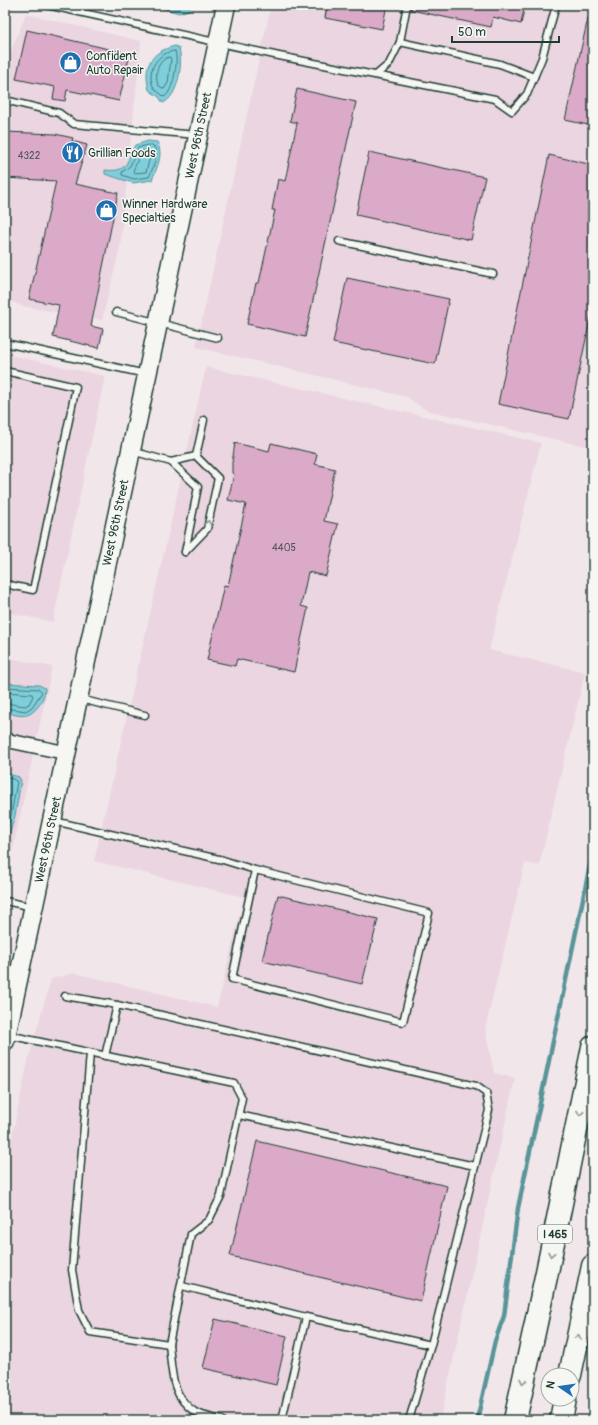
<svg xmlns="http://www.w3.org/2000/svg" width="598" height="1425" viewBox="0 0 598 1425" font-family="Pangolin,sans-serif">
  <rect width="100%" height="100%" fill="#f1e7ea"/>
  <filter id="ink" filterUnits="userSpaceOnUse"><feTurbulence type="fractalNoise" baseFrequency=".025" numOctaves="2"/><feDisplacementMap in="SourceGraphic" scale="8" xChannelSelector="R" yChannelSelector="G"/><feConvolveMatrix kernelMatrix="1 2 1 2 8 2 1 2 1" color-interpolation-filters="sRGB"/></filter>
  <g filter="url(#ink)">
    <g fill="#ead5e0">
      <polygon points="271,5 593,5 593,448 426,410 407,397 196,347"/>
      <polygon points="26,14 141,41 120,248 102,320 22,306 5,299 5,66"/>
      <polygon points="5,354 105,376 53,622 5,612"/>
      <polygon points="206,367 541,443 489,650 585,672 539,866 525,863 485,1029 494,1073 515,1078 440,1420 5,1420 5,1169 28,1061 51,979 74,973 217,1007 244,897 94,861"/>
      <polygon points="5,657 52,667 5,886"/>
    </g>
    <g fill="#7fcedb" stroke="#599498">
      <polygon points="151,5 191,5 189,10 179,13"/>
      <path d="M175,46l4,2c4,15 0,48 -16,55l-4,-6 -10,-7c-6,-24 1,-38 26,-44z"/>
      <path d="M148,141l9,1c7,13 0,25 -5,38l-19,3 -28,-9v-4c24,3 21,-9 30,-25z"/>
      <path d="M5,683l34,2 6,3c1,9 -9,25 -18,27 -7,2 -16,-1 -22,-4z"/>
      <polygon points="5,773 19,777 21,781 15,816 5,849"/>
    </g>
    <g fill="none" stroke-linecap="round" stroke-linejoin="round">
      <g stroke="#457777" stroke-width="1">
        <path d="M175,51c4,9 -2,42 -11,46 -3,-4 -9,-6 -11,-11 -7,-16 5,-34 22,-35z"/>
        <path d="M166,58l4,-1 1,2 -3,24 -4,6 -6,-4c-3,-10 -2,-21 8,-27z"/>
        <path d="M148,145l6,1c5,10 -1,21 -5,31l-15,2 -12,-4v-3l8,-6 8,-18z"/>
        <polygon points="148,150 151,153 146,172 134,173 133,171 141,152"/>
        <polyline points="5,687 39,689 42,692 32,707 26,711 5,708"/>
        <polyline points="5,692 32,694 33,696 29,704 25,706 5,703"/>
        <polyline points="5,777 13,779 17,782 11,815 5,834"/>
      </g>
      <polyline stroke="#599498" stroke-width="4.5" points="477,1420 495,1341 504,1316 518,1208 593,851"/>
    </g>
    <g fill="#dbaac9" stroke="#1f3d34">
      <polygon points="327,5 387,5 382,29 325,18"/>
      <polygon points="411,5 525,5 521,24 493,17 491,27 411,10"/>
      <polygon points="588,18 593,19 593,126 565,120"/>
      <polygon points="27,30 130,54 119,101 67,90 65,101 53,99 55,87 16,79"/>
      <polygon points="297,89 356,102 305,337 247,324 256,283 259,283 275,210 272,210 278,179 285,181 297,123 290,121"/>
      <polygon points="5,132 55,134 73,138 72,141 87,145 75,184 118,193 91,326 103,329 99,348 53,337 59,305 29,299 56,181 5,178"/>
      <polygon points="369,152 485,177 471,240 356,215"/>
      <polygon points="549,155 593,165 593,306 569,419 498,404"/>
      <polygon points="347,278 449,299 435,364 333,343"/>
      <polygon points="235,443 269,451 271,443 317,454 315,464 335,469 324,521 338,524 326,576 308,572 301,606 308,608 294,672 237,659 235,666 207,660 224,585 228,586 246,504 228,500 234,474 232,473 232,463"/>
      <polygon points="278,895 378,919 362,984 262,961"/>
      <polygon points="257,1141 447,1186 421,1301 230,1256"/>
      <polygon points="215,1319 287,1336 276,1385 203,1368"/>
    </g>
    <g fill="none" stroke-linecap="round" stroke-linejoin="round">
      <defs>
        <g id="lane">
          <polyline points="47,5 279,56 495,99 512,111 527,94 542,58 556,5"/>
          <polyline points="407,5 400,42 500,64 534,77"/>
          <polyline points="376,75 389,64 400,42"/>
          <polyline points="5,100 59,113 74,124 197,135"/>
          <polyline points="339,241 493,274"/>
          <polyline points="116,312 218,338"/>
          <polyline points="5,343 146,374"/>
          <polyline points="5,371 76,387 33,590 5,584"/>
          <polyline points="132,451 171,462 198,487 185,552"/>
          <polyline points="196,456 204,420"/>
          <polyline points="171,462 196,456"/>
          <polyline points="185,552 207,529 218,478 196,456"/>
          <polyline points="80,699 145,715"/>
          <polyline points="54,821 223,860 255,870 232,979 403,1022 429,913 255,870"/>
          <polyline points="5,901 33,907"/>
          <polyline points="65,996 117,1005"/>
          <polyline points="8,1035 234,1083 242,1098 221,1196 209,1220 191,1234 169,1344 90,1332 79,1310 72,1270 90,1053"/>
          <polyline points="105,1056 117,1005 476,1086 486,1093 489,1110 431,1345 306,1317 182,1286"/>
          <polyline points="239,1115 475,1166"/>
          <path d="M169,1344c3,25 1,52 26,68 7,4 19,6 27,8"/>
          <polyline points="282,1420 306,1317"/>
          <polyline points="409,1420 431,1345"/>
        </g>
        <polyline id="street" points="5,740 67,753"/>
        <g id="secondary">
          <path id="s1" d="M5,1041l221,-1036"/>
        </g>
        <g id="highway">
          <polyline points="570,1375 593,1266"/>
          <polyline points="515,1420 547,1272 593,1047"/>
          <polyline points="561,1420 565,1399"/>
        </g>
      </defs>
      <use href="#lane" stroke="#1f3d34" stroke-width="9"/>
      <use href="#street" stroke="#1f3d34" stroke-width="16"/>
      <use href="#secondary" stroke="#1f3d34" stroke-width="21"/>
      <use href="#highway" stroke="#1f3d34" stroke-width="25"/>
      <use href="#lane" stroke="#f6f6f2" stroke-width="6"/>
      <use href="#street" stroke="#f6f6f2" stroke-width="13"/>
      <use href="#secondary" stroke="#f6f6f2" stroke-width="18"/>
      <use href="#highway" stroke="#f6f6f2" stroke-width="22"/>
    </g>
    <defs><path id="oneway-chevron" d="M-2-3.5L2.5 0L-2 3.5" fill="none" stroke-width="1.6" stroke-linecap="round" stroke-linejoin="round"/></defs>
    <g stroke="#8a9a93">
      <use href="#oneway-chevron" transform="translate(208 523) rotate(-77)"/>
      <use href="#oneway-chevron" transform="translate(580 1113) rotate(101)"/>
      <use href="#oneway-chevron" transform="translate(551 1254) rotate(101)"/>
      <use href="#oneway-chevron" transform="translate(578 1337) rotate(-78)"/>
      <use href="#oneway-chevron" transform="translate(523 1381) rotate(102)"/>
    </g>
  </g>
  <defs>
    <symbol id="shop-disc" viewBox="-11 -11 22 22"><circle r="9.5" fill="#1f6fb2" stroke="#f6f6f2"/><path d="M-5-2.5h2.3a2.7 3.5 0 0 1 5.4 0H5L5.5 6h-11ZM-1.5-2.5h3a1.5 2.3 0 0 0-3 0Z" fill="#fff"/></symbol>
    <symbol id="restaurant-disc" viewBox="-11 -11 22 22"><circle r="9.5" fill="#1f6fb2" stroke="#f6f6f2"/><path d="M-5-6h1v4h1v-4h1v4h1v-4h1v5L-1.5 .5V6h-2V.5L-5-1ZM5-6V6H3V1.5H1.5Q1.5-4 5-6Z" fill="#fff"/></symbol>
  </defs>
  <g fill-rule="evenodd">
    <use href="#shop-disc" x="58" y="50" width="25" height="25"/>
    <use href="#restaurant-disc" x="60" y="140" width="25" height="25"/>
    <use href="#shop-disc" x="94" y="198" width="25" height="25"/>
  </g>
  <g text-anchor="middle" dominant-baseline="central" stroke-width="3" stroke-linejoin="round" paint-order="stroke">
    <g font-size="10" fill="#4e5859">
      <text x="29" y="156">4322</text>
      <text x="284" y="548">4405</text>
    </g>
    <rect fill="#f6f6f2" stroke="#60746d" stroke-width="1" x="538" y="1225" width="34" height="18" rx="3"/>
    <g font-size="11" font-weight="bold" fill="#1f3d34">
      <text x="555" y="1234">I 465</text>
    </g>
    <g font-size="12" fill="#1f3d34" stroke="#f6f6f2" text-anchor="start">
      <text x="86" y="56">Confident<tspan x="86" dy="14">Auto Repair</tspan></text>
      <text x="88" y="153">Grillian Foods</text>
      <text x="122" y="204">Winner Hardware<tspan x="122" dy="14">Specialties</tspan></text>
    </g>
    <g font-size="12" fill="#1f3d34" stroke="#f6f6f2">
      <text stroke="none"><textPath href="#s1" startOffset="926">West 96th Street</textPath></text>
      <text stroke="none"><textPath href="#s1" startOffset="530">West 96th Street</textPath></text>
      <text stroke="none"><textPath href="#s1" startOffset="206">West 96th Street</textPath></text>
    </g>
  </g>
  <rect width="598" height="1425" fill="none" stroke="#f6f6f2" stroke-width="20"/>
  <rect x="10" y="10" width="578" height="1405" fill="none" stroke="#1f3d34" stroke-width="1.5" filter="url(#ink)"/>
  <g transform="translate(560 1387) rotate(283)"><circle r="19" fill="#f6f6f2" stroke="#a0aca6"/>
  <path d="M0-3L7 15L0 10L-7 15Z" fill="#1f6fb2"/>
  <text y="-6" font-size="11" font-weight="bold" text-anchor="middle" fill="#1f3d34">N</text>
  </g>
  <path d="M452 36v6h107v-6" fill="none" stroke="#1f3d34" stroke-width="2"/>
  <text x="458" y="36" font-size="12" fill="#1f3d34" stroke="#f6f6f2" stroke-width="3" paint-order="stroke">50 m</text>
</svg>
